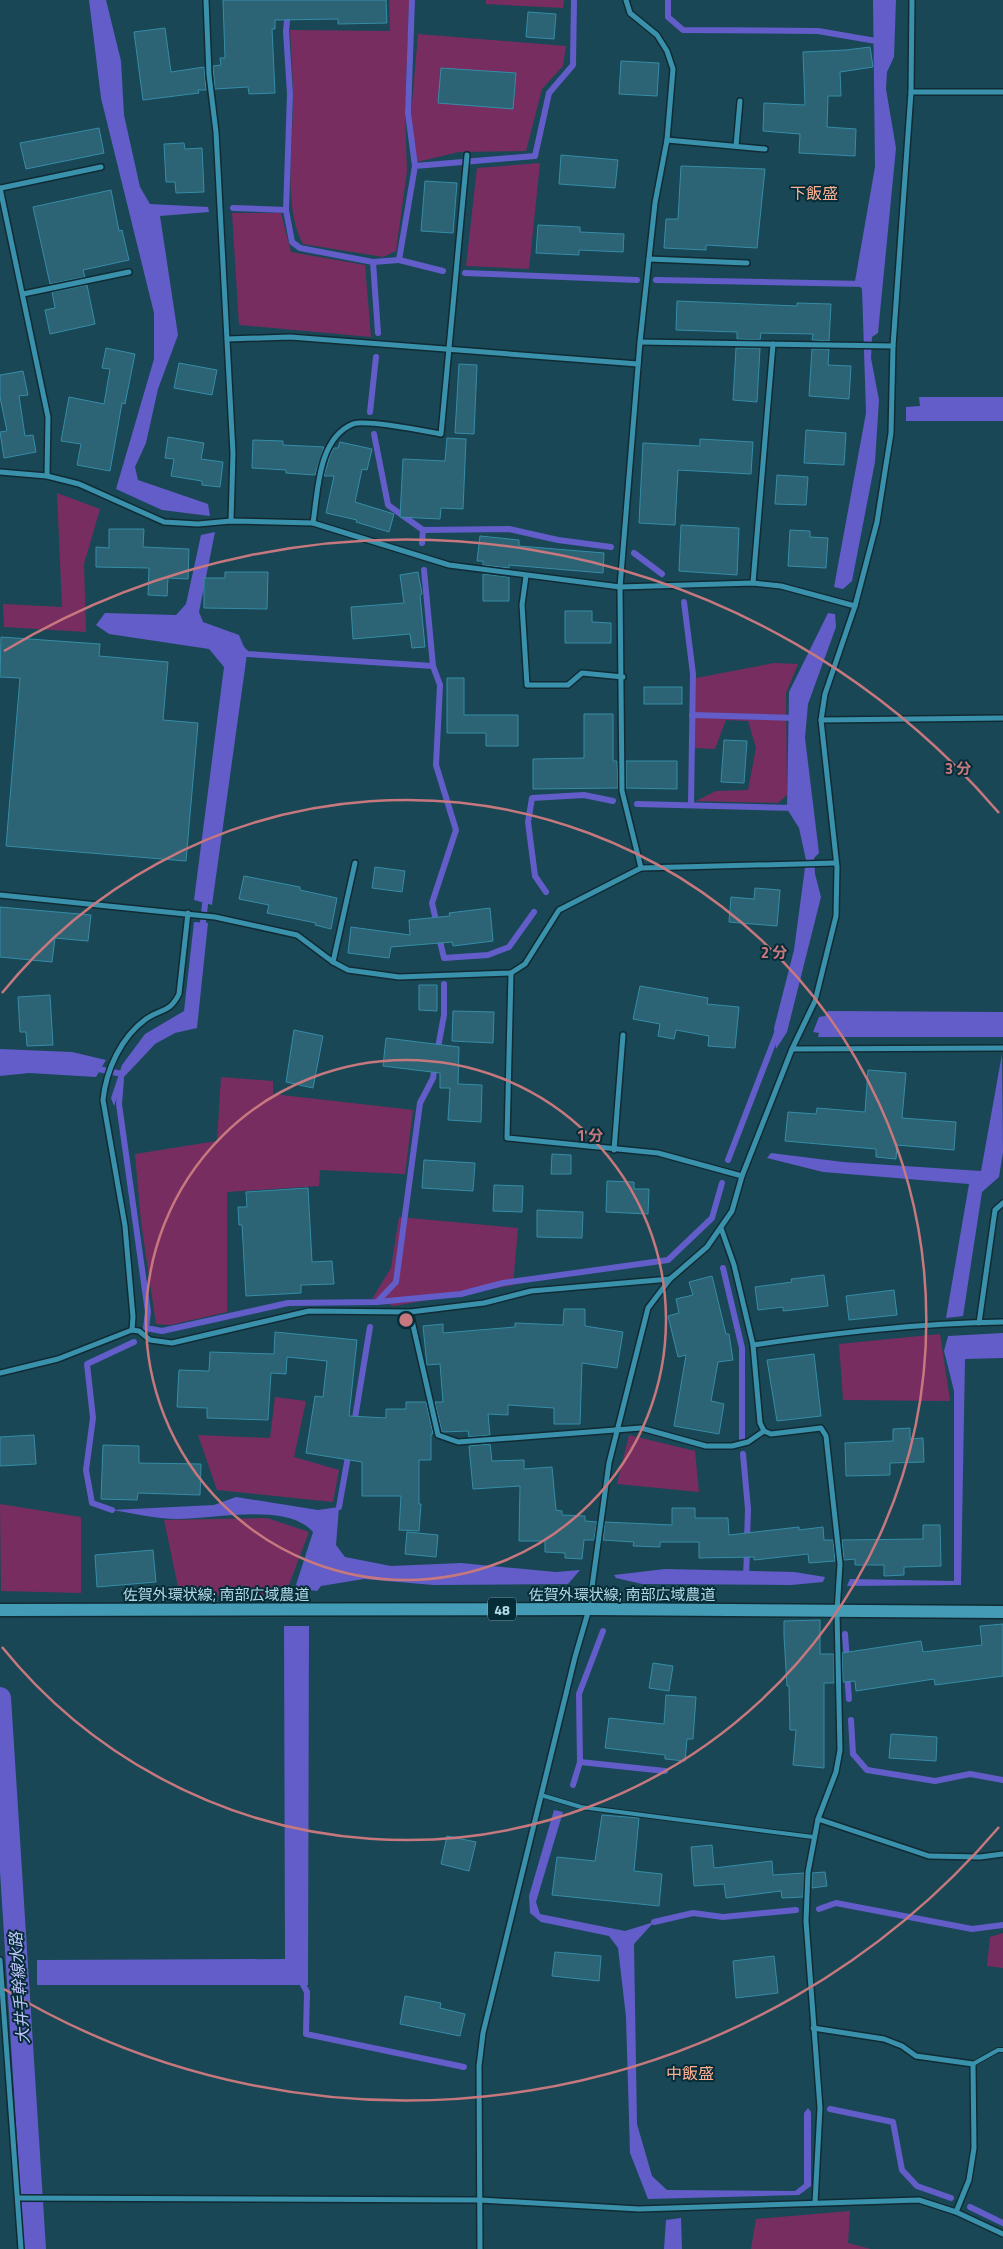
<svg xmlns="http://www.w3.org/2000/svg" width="1003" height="2249" viewBox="0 0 1003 2249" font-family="'Titillium Web','Noto Sans JP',sans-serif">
  <rect width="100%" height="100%" fill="#1a4755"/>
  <g fill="#782d60">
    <path d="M389,0h20v5l-4,107 2,59 -11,80 -13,6 -80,-13c-21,-38 -9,-105 -10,-148 0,-22 -2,-44 -3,-66l100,1z"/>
    <polygon points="486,0 564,0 563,8 486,4"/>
    <polygon points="418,34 566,46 563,66 542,89 526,151 459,152 417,162 411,115"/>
    <polygon points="540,163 529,269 466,266 477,168"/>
    <polygon points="232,213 281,213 291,252 365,265 371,337 239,325"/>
    <polygon points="57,493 100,509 84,564 86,632 4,627 3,604 62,607"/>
    <polygon points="774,663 798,664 786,693 787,795 778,803 696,801 716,791 748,790 756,748 748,721 726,720 715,749 694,748 696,678"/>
    <polygon points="221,1077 273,1081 273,1094 413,1110 405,1174 320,1170 319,1186 227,1192 227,1312 170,1325 156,1324 141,1222 135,1154 217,1141"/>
    <polygon points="399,1217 518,1228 513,1285 394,1306 372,1299 391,1268"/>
    <polygon points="940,1334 950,1401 843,1400 839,1344"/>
    <polygon points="275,1397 306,1401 294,1457 339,1470 333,1502 217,1490 198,1435 270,1438"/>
    <polygon points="629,1435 695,1451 699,1492 617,1484"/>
    <polygon points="0,1504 81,1517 81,1593 1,1591"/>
    <polygon points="267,1518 309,1532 285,1595 180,1596 164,1520"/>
    <polygon points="1003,1933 1003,1968 987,1966 990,1937"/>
    <polygon points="850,2211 848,2243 871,2249 751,2249 756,2219"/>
  </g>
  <g fill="#625dc8">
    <polygon points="89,0 106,0 121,61 124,115 140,187 150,204 208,207 209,212 160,216 178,335 158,389 146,443 135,467 138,480 208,504 210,516 162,510 116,489 154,359 154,313 101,98"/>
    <polygon points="873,0 896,0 894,57 887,72 886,89 896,148 878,333 872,337 871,358 879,400 875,462 852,581 843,589 834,587 866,413 862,289 855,281 875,167"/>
    <polygon points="919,397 1003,397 1003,421 906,421 906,407 920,406"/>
    <polygon points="215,532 199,612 203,622 239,635 247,654 212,905 194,900 224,667 209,649 109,634 96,625 105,613 176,615 186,604 201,535"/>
    <polygon points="828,613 835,614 836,627 808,704 805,738 819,853 814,858 815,874 821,897 787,1032 776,1049 774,1028 794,950 806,860 799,828 787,809 789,692"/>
    <polygon points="194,922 208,923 197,1028 175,1033 155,1044 124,1077 114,1106 111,1098 122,1065 145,1034 184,1011"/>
    <polygon points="828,1011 1003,1012 1003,1037 818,1037 819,1033 813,1032 819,1017 825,1016"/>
    <polygon points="0,1049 72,1052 106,1060 96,1077 29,1073 0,1076"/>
    <polygon points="1002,1054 1003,1152 999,1177 982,1192 963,1316 946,1318 969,1184 823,1172 767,1158 771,1153 843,1162 981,1171"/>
    <polygon points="1003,1333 1003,1358 965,1359 961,1585 847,1586 850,1579 954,1581 954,1391 944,1351 948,1336"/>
    <path d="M236,1497l82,13 21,-3 -3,38 9,12 46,9 70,-3 95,9 24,-2 -12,14 -135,1 -69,-6 -43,7 -4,5 -22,-3 18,-56c-25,-30 -100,-13 -136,-13 -21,0 -44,-6 -65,-9l102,-5z"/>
    <polygon points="665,1569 794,1572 825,1577 823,1582 791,1585 642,1584 616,1578 614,1575"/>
    <polygon points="284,1626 309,1626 308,1985 37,1985 37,1960 285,1959"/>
    <polygon points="554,1810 563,1812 536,1902 540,1914 625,1931 654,1922 634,1944 637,2124 652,2176 667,2190 795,2191 804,2184 804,2113 808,2108 811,2112 811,2186 799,2195 648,2199 630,2153 626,2017 618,1948 609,1936 541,1922 530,1913 529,1896"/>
    <polygon points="681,2218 682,2249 664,2249 666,2220"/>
  </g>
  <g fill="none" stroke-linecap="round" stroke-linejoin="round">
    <g stroke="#625dc8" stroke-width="6">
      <polyline points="289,0 286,31 290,94 286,210 292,242 300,248 373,262 378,333"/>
      <polyline points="412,0 408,113 415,166"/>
      <polyline points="668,0 668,17 683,30 818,31 882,42"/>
      <polyline points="233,208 286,210"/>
      <polyline points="399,260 443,271"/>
      <polyline points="373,262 399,260 415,166 535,156 549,93 573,65 574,0"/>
      <polyline points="465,273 637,280"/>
      <polyline points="656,280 865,284"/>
      <polyline points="370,412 376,357"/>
      <polyline points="374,434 388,505 423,530 422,543"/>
      <polyline points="423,530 509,529 558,540 611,547"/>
      <polyline points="634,553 662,574"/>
      <polyline points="424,570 433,666 440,685 436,765 456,830 432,903 437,925"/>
      <polyline points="684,602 693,674 691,804"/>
      <polyline points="242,649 247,654 433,666"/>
      <polyline points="692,715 796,718"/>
      <polyline points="637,804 795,808"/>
      <polyline points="546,892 535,876 528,822 532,798 584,795 613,801"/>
      <polyline points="202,931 206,896"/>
      <polyline points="439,937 444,958 488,955 509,947 534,912"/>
      <polyline points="437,1053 444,1015 444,984"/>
      <polyline points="94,1068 122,1074"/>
      <polyline points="121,1079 119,1104 148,1312 146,1328 162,1331 288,1303 377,1302 461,1294 503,1283 668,1260 712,1218 722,1183"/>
      <polyline points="728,1160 777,1033"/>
      <polyline points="723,1268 742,1348 742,1438"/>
      <polyline points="377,1302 396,1282 420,1103 433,1078 435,1065"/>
      <polyline points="354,1424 370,1327"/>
      <polyline points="743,1454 748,1509 747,1541"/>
      <polyline points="339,1507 349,1451"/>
      <polyline points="112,1510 92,1503 86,1470 93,1418 87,1364 134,1342"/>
      <polyline points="746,1577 747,1551"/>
      <polyline points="845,1634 847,1661"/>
      <polyline points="847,1673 849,1699"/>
      <polyline points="851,1720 853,1754 867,1770 935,1781 970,1774 1003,1780"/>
      <polyline points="580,1762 665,1771"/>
      <polyline points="573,1785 580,1762 579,1694 603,1631"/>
      <polyline points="819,1909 836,1903 972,1929 1003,1925"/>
      <polyline points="654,1922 693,1913 723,1917 796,1910"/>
      <polyline points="300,1979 307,1992 306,2034 464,2067"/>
      <polyline points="830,2109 893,2122 902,2170 917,2186 951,2198"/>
      <polyline points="970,2207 1003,2223"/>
    </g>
    <polyline stroke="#625dc8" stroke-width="22" points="0,1698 35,2249"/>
  </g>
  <g fill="#2c6375" stroke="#358da7">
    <polygon points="223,0 386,0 387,23 338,24 338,19 275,20 275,29 272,29 275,93 249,94 248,87 215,89 213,66 221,65 220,58 225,58"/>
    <polygon points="528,12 556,14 554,39 526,37"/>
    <polygon points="165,28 171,72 204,67 206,90 198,90 199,93 143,100 134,32"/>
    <polygon points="870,47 873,67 840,72 841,96 828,96 827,127 856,129 855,156 799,153 800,134 763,131 764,103 805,105 803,52 846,50"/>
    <polygon points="621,61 659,63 657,96 619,94"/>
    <polygon points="441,68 516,73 513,109 438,103"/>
    <polygon points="99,128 104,153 26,169 20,143"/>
    <polygon points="184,143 185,149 202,148 204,192 176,193 175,182 166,182 164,144"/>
    <polygon points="561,155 618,160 615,188 559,184"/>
    <polygon points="681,166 765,169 757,248 706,245 706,250 664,248 666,219 678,219"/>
    <polygon points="425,181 457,183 453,233 421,231"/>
    <polygon points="111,190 119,231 122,230 129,260 83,270 85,277 50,284 33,207"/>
    <polygon points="538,225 580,227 580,232 624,234 623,252 579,250 579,255 536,253"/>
    <polygon points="87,285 95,324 50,334 45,310 55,308 52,292"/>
    <polygon points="677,301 797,306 797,303 831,304 829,341 812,340 813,334 761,333 760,340 737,339 737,332 676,330"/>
    <polygon points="106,348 135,354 125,404 122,403 110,471 77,465 81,444 61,441 69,397 104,404 110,369 102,368"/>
    <polygon points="736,348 760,348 757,402 733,400"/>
    <polygon points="812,349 829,349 828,365 851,366 849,399 809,396"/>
    <polygon points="179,363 217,370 212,395 174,388"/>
    <polygon points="459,364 477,365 474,434 455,433"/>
    <polygon points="23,371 28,395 19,396 25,436 33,435 36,452 4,458 0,432 7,431 0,397 0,375"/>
    <polygon points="806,430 846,433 844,465 804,463"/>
    <polygon points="168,437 204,443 201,459 223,462 220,487 202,485 202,481 171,476 174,459 165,458"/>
    <polygon points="447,438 466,439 463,509 441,508 440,519 400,517 403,459 445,461"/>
    <polygon points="700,439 753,442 751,474 678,470 675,525 639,523 643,443 700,446"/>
    <polygon points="253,440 283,441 283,445 324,447 315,475 286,473 286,470 252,468"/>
    <polygon points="340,442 372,449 367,470 362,469 355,502 394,514 389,532 356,522 357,520 326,513 334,476 324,476 330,455 334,448 338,448"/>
    <polygon points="777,475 808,477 806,505 775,504"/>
    <polygon points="681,525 739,528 737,575 679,571"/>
    <polygon points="109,529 144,529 143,547 189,549 188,579 168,578 167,596 148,595 149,568 96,567 96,547 109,548"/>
    <polygon points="790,530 810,531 810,537 828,538 826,568 788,566"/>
    <polygon points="480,536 519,540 519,546 604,553 603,573 509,565 509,568 483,565 483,561 477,561"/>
    <polygon points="225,572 268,572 267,609 204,608 204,578 225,578"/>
    <polygon points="418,572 422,594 420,595 425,647 412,648 410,634 353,639 351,607 404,603 400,575"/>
    <polygon points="483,574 509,577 509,601 483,601"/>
    <polygon points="565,611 592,611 592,622 611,623 611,643 565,643"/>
    <polygon points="1,637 100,644 99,656 168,662 163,720 198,723 186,861 6,846 20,678 0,677"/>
    <polygon points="447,678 464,678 464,715 518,715 518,746 486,746 486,733 447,733"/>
    <rect x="644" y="687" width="38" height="17"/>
    <polygon points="584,714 613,714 613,761 617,761 618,788 533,789 533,759 584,758"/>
    <polygon points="724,740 747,741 744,783 721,782"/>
    <polygon points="626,761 677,761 677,789 626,788"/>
    <polygon points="375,867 405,871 402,892 372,888"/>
    <polygon points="244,876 300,887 300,890 337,898 331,929 315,925 316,923 267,913 269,905 239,899"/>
    <polygon points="755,888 780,890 777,926 729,922 731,897 754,899"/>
    <polygon points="0,907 91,915 88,941 55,938 52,962 0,957"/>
    <polygon points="490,908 493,941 453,946 452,942 391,947 389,958 348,953 351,927 410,935 409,920 450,916 449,913"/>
    <polygon points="419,985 437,985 437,1011 419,1010"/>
    <polygon points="640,986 708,998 707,1004 739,1007 735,1048 708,1046 709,1036 676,1030 674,1039 658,1036 660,1024 633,1019"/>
    <polygon points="50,995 53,1045 27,1046 26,1032 20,1032 18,997"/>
    <polygon points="453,1011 494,1012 493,1043 452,1041"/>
    <polygon points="294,1030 323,1036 313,1088 286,1082"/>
    <polygon points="386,1038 459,1047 458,1084 482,1085 481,1122 448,1120 450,1088 440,1088 440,1073 383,1066"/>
    <polygon points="868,1070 906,1073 902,1118 956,1122 954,1150 897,1145 896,1159 876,1157 876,1149 785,1141 788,1112 816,1114 817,1108 865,1112"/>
    <polygon points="552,1154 571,1155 571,1174 551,1174"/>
    <polygon points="424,1160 475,1163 473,1191 422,1188"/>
    <polygon points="607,1181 634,1182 634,1189 649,1189 648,1214 606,1212"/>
    <polygon points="494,1185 523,1186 522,1212 493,1211"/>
    <polygon points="308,1188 312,1262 332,1261 334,1284 301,1285 301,1293 246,1296 242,1225 239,1225 238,1207 247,1207 246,1192"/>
    <polygon points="537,1210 583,1212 582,1238 537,1237"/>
    <polygon points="824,1275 828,1306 783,1311 783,1307 758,1310 755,1287 792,1282 791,1279"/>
    <polygon points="712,1276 726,1334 729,1334 733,1360 718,1362 711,1401 724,1404 719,1434 674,1426 686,1355 678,1357 668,1316 679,1313 676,1299 693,1295 689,1282"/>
    <polygon points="894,1290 897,1315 849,1320 846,1296"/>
    <polygon points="564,1309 585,1309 585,1326 623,1332 617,1368 582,1363 580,1424 554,1424 554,1408 508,1405 508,1415 488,1414 490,1435 469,1437 468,1431 442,1432 435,1402 443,1402 440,1364 427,1365 423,1326 443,1324 443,1333 515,1327 515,1323 563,1325"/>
    <polygon points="275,1332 357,1340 349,1416 386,1418 386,1409 406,1409 406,1402 426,1402 433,1434 431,1434 431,1460 419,1460 419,1504 421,1504 419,1531 399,1530 401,1496 362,1496 362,1462 306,1453 315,1396 323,1397 327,1361 287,1357 286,1374 271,1373 268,1420 207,1418 207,1408 177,1407 179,1370 209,1371 210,1352 274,1354"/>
    <polygon points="814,1354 821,1416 777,1421 767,1360"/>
    <polygon points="910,1428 910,1439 923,1438 924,1462 890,1463 890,1475 846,1476 845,1443 893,1441 893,1429"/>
    <polygon points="34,1435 36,1464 0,1466 0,1437"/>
    <polygon points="490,1444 492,1461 524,1460 524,1469 552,1467 556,1510 562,1511 562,1515 585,1516 585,1521 597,1522 594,1540 584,1540 582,1559 565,1558 565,1553 545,1552 545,1541 519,1541 520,1486 473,1489 469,1446"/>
    <polygon points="103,1445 139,1446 139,1463 201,1464 200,1495 138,1493 137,1500 101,1499"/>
    <polygon points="672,1508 695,1508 695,1518 728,1518 729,1535 799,1527 799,1530 823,1527 824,1540 833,1540 835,1561 809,1563 808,1554 754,1560 754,1557 699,1558 699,1542 660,1542 660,1547 633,1546 634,1542 603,1540 605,1522 672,1525"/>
    <polygon points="923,1525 940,1525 941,1566 904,1567 904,1575 884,1576 884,1565 855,1565 855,1559 844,1560 842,1540 923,1539"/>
    <polygon points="407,1532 438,1535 436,1557 405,1554"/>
    <polygon points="153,1550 156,1582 97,1587 95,1555"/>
    <polygon points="820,1620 820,1654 834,1654 834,1683 824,1683 824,1768 793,1765 796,1730 790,1730 789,1686 787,1686 784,1636 784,1621"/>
    <polygon points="1003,1624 1003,1676 935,1685 934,1679 856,1691 855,1681 843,1682 842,1653 921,1641 923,1652 982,1645 980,1626"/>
    <polygon points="653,1663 673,1666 669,1691 649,1688"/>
    <polygon points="666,1695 696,1697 693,1739 687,1739 685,1761 665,1759 665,1755 605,1748 609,1718 664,1724"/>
    <polygon points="891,1734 937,1737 936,1761 889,1758"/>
    <polygon points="602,1815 639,1818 634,1871 662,1874 659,1906 552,1895 557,1857 595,1861"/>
    <polygon points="447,1836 476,1842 469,1871 441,1864"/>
    <polygon points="712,1845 714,1868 772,1861 773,1875 804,1873 803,1897 782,1898 781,1891 726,1898 724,1884 694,1886 691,1847"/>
    <polygon points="825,1872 827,1886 812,1888 812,1873"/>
    <polygon points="555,1952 601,1956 599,1981 552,1976"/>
    <polygon points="774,1956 778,1993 736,1998 733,1961"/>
    <polygon points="405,1996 441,2003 440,2008 465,2014 460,2036 400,2024"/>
  </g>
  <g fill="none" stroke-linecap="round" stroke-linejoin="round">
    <defs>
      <g id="lane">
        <polyline points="541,1795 581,1807 813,1837"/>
        <polyline points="973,2064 998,2050 1003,2050"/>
      </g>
      <g id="street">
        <polyline points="206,0 209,75 216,132 233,453 231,521"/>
        <polyline points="626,0 630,13 657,35 667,51 673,69 667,140 655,203 640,342 620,587 622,791 641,868"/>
        <polyline points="911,92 1003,92"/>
        <polyline points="667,140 765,149"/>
        <polyline points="736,146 740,101"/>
        <polyline points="0,188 48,417 47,476"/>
        <polyline points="1,188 101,167"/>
        <polyline points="649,259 747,263"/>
        <polyline points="23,294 129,272"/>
        <polyline points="227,339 290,337 638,364"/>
        <polyline points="640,342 893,346"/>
        <polyline points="0,472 47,476 79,484 164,522 198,524 231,521 313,523 449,565 620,587 753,583 781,586 855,606"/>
        <path d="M313,523c5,-32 5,-85 40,-99 13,-5 71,7 88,10l26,-279"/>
        <polyline points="526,576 522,605 527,685 568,685 582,673 623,677"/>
        <polyline points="753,583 773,344"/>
        <polyline points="821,720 1003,718"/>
        <polyline points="0,895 215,917 297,935 333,962 348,970 399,977 511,973 525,964 559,910 641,868 836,863"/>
        <polyline points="333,962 355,863"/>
        <polyline points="511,973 507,1138 658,1153 742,1176"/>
        <polyline points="792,1049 1003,1048"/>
        <polyline points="614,1150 623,1035"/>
        <polyline points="721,1228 734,1265 753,1345 760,1423 764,1431 771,1434 821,1428 826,1436 840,1564 837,1612 840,1750 836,1772 818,1819 808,1872 806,1921 820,2108 815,2203"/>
        <polyline points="410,1312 438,1435 458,1442 641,1428 706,1446 732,1446 748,1442 764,1431"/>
        <polyline points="979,1323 995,1210 1003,1203"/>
        <path d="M132,1330l1,-13 -8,-91 -22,-126c3,-30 18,-63 43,-81 15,-11 23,-5 33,-25l9,-81"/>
        <path d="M753,1345c83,-12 166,-22 250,-23"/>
        <polyline points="0,1373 58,1359 132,1330 139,1331 150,1340 172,1343 309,1311 410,1312 484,1303 531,1291 670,1279"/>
        <polyline points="818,1819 929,1856 980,1857 1003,1854"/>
        <polyline points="0,1960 21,2249"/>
        <polyline points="813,2028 884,2039 902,2046 916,2056 973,2064 974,2148 969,2180 956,2212"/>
        <polyline points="18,2198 480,2200 639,2209 919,2200 956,2212 1003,2234"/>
        <polyline points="480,2249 479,2066 483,2033 575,1657 589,1609 609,1463 648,1308 670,1279 707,1247 732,1211 742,1176 792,1049 815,1001 836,916 837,867 821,720 825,694 855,606 877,522 891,433 893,346 911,92 912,0"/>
      </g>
      <polyline id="primary" points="0,1610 589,1609 1003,1612"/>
    </defs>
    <use href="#lane" stroke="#102b34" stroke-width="6"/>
    <use href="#street" stroke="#102b34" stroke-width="8"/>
    <use href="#primary" stroke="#102b34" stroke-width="15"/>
    <use href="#lane" stroke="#3a91ab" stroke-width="4"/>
    <use href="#street" stroke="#3a91ab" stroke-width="5"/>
    <use href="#primary" stroke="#439bb6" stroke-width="12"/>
  </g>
  <g fill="none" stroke="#c6787e" stroke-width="2.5">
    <circle cx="406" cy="1320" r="260"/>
    <path d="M2 993A520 520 0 1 1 2 1647"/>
    <path d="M999 1827A780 780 0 0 1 4 1989M4 651A780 780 0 0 1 999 813"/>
  </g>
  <g text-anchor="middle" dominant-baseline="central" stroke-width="4" stroke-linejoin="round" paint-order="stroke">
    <rect fill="#062c37" stroke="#7fa6b3" stroke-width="1" x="488" y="1597.5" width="28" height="23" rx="4"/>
    <g font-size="14" font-weight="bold" fill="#b3dae8">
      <text x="502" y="1609">48</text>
    </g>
    <g font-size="15" fill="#b3dae8" stroke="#062c37">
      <text x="216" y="1594">佐賀外環状線; 南部広域農道</text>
      <text x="622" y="1594">佐賀外環状線; 南部広域農道</text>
    </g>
    <g font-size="16" fill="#fcaf91" stroke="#062c37">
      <text x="814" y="193">下飯盛</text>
      <text x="690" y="2073">中飯盛</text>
    </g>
    <g font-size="16" font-style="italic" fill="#c4c7fe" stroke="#062c37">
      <text transform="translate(19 1988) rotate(-94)">大井手幹線水路</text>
    </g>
  </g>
  <circle cx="406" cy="1320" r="8" fill="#c6787e" stroke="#062c37" stroke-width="2.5"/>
  <g font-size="15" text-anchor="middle" font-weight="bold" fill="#c6787e" stroke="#062c37" stroke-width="4" stroke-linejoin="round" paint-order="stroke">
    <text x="958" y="774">3 分</text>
    <text x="774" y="958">2 分</text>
    <text x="590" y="1141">1 分</text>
  </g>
</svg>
